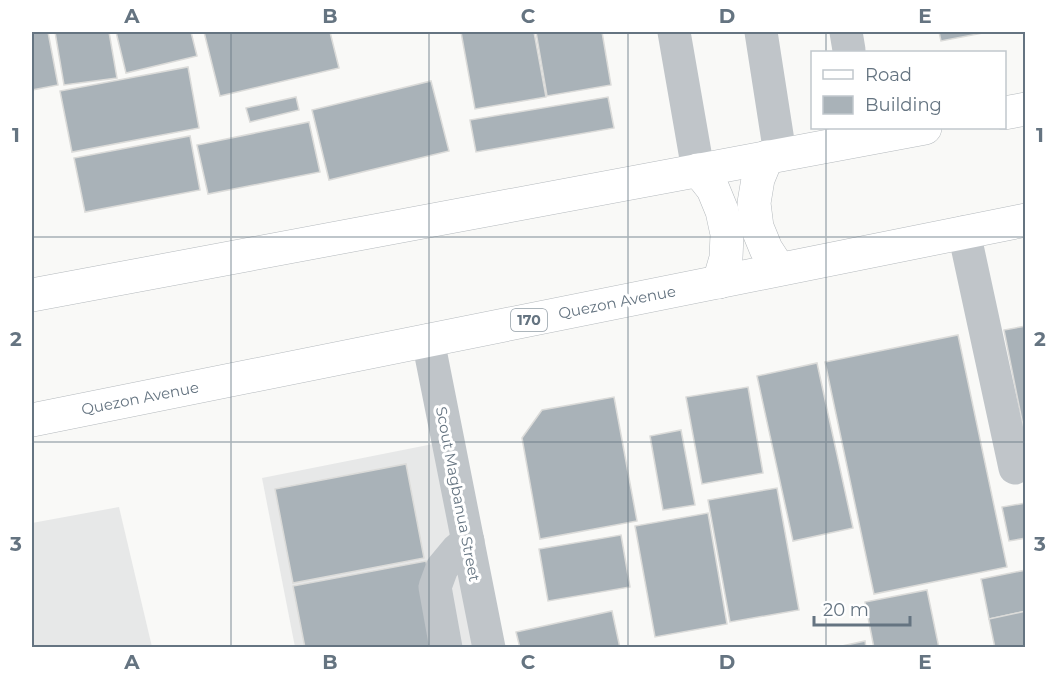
<svg xmlns="http://www.w3.org/2000/svg" width="1057" height="679" viewBox="0 0 1057 679" font-family="Montserrat,sans-serif">
  <rect width="100%" height="100%" fill="#f9f9f7"/>
  <g fill="#e7e8e8">
    <polygon points="433,444 473,647 295,647 262,478"/>
    <polygon points="119,507 152,647 32,647 32,523"/>
  </g>
  <g fill="#a9b2b8" stroke="#dbdbd9" stroke-width="1.5">
    <polygon points="32,32 48,32 58,85 32,90"/>
    <polygon points="55,32 109,32 117,78 64,85"/>
    <polygon points="116,32 191,32 197,56 126,73"/>
    <polygon points="204,32 330,32 339,68 220,96"/>
    <polygon points="461,32 534,32 546,97 475,109"/>
    <polygon points="536,32 602,32 611,85 547,96"/>
    <polygon points="939,32 988,32 941,41"/>
    <polygon points="188,67 199,128 72,152 60,91"/>
    <polygon points="431,81 449,151 329,180 312,110"/>
    <polygon points="296,97 299,110 250,122 246,108"/>
    <polygon points="608,97 614,128 476,152 470,120"/>
    <polygon points="309,122 320,172 208,194 197,145"/>
    <polygon points="190,136 200,190 85,212 74,158"/>
    <polygon points="1026,326 1026,441 1004,330"/>
    <polygon points="958,335 1007,567 874,594 825,362"/>
    <polygon points="817,363 853,528 793,541 757,376"/>
    <polygon points="748,387 763,473 702,484 686,397"/>
    <polygon points="614,397 637,521 540,539 522,438 542,410"/>
    <polygon points="681,430 695,505 663,510 650,436"/>
    <polygon points="406,464 424,558 293,583 275,489"/>
    <polygon points="777,488 799,610 730,622 708,500"/>
    <polygon points="1026,503 1026,538 1009,541 1002,507"/>
    <polygon points="708,513 727,624 655,637 635,526"/>
    <polygon points="621,535 630,587 548,601 539,549"/>
    <polygon points="426,561 443,648 305,648 293,586"/>
    <polygon points="1026,570 1026,611 989,619 981,579"/>
    <polygon points="927,590 939,648 874,648 865,602"/>
    <polygon points="612,611 620,648 520,648 516,632"/>
    <polygon points="1026,611 1026,648 995,648 989,619"/>
    <polygon points="865,641 866,648 833,648"/>
  </g>
  <g fill="none" stroke-linecap="round" stroke-linejoin="round">
    <defs>
      <g id="major">
        <polyline points="1004,113 1026,109"/>
        <polyline points="767,157 758,179 754,203 757,227 766,249 779,269"/>
        <polyline points="698,170 713,189 722,211 727,234 726,258 719,282"/>
        <polyline points="32,295 925,128"/>
        <polyline points="32,420 1026,220"/>
      </g>
    </defs>
    <use href="#major" stroke="#b4b9bd" stroke-width="34"/>
    <g stroke="#c0c5c9" stroke-width="33">
      <polyline points="674,32 698,170"/>
      <polyline points="761,32 780,154"/>
      <polyline points="846,32 849,50"/>
      <polyline points="964,232 1015,468"/>
      <polyline points="428,340 489,648"/>
      <polyline points="446,648 435,587 442,568 457,550 468,541"/>
    </g>
    <use href="#major" stroke="#fff" stroke-width="33"/>
  </g>
  <path fill="none" stroke="#657481" stroke-width="1.5" stroke-opacity="0.55" d="M231,32v616M429,32v616M628,32v616M826,32v20M826,128v520M32,237h994M32,442h994"/>
  <g text-anchor="middle" dominant-baseline="central" stroke-width="6" stroke-linejoin="round" paint-order="stroke">
    <rect fill="#fff" stroke="#939ea7" stroke-width="1.5" x="511" y="309" width="36" height="22" rx="4.5"/>
    <g font-size="14" font-weight="bold" fill="#657481">
      <text x="529" y="320">170</text>
    </g>
    <g font-size="15" fill="#657481" stroke="#fff">
      <text transform="translate(617 302) rotate(-11)">Quezon Avenue</text>
      <text transform="translate(140 398) rotate(-11)">Quezon Avenue</text>
      <text transform="translate(458 494) rotate(79)">Scout Magbanua Street</text>
    </g>
  </g>
  <rect width="1057" height="679" fill="none" stroke="#ffffff" stroke-width="66"/>
  <rect x="811" y="51" width="195" height="78" fill="#ffffff" stroke="#c1c7cd" stroke-width="1.5"/>
  <rect x="823" y="70" width="30" height="9" fill="#ffffff" stroke="#c1c7cd" stroke-width="1.5"/>
  <text x="865" y="81" font-size="18" fill="#657481">Road</text>
  <rect x="823" y="96" width="30" height="18" fill="#a9b2b8" stroke="#c1c7cd" stroke-width="1.5"/>
  <text x="865" y="111" font-size="18" fill="#657481">Building</text>
  <path d="M814 616v9h96v-9" fill="none" stroke="#657481" stroke-width="3"/>
  <text x="823" y="616" font-size="18" fill="#657481" stroke="#ffffff" stroke-width="4.5" paint-order="stroke">20 m</text>
  <rect x="33" y="33" width="991" height="613" fill="none" stroke="#657481" stroke-width="2"/>
  <g font-size="20" text-anchor="middle" font-weight="bold" fill="#657481">
    <text x="132" y="23">A</text>
    <text x="330" y="23">B</text>
    <text x="528" y="23">C</text>
    <text x="727" y="23">D</text>
    <text x="925" y="23">E</text>
    <text x="16" y="142">1</text>
    <text x="1040" y="142">1</text>
    <text x="16" y="346">2</text>
    <text x="1040" y="346">2</text>
    <text x="16" y="551">3</text>
    <text x="1040" y="551">3</text>
    <text x="132" y="669">A</text>
    <text x="330" y="669">B</text>
    <text x="528" y="669">C</text>
    <text x="727" y="669">D</text>
    <text x="925" y="669">E</text>
  </g>
</svg>
